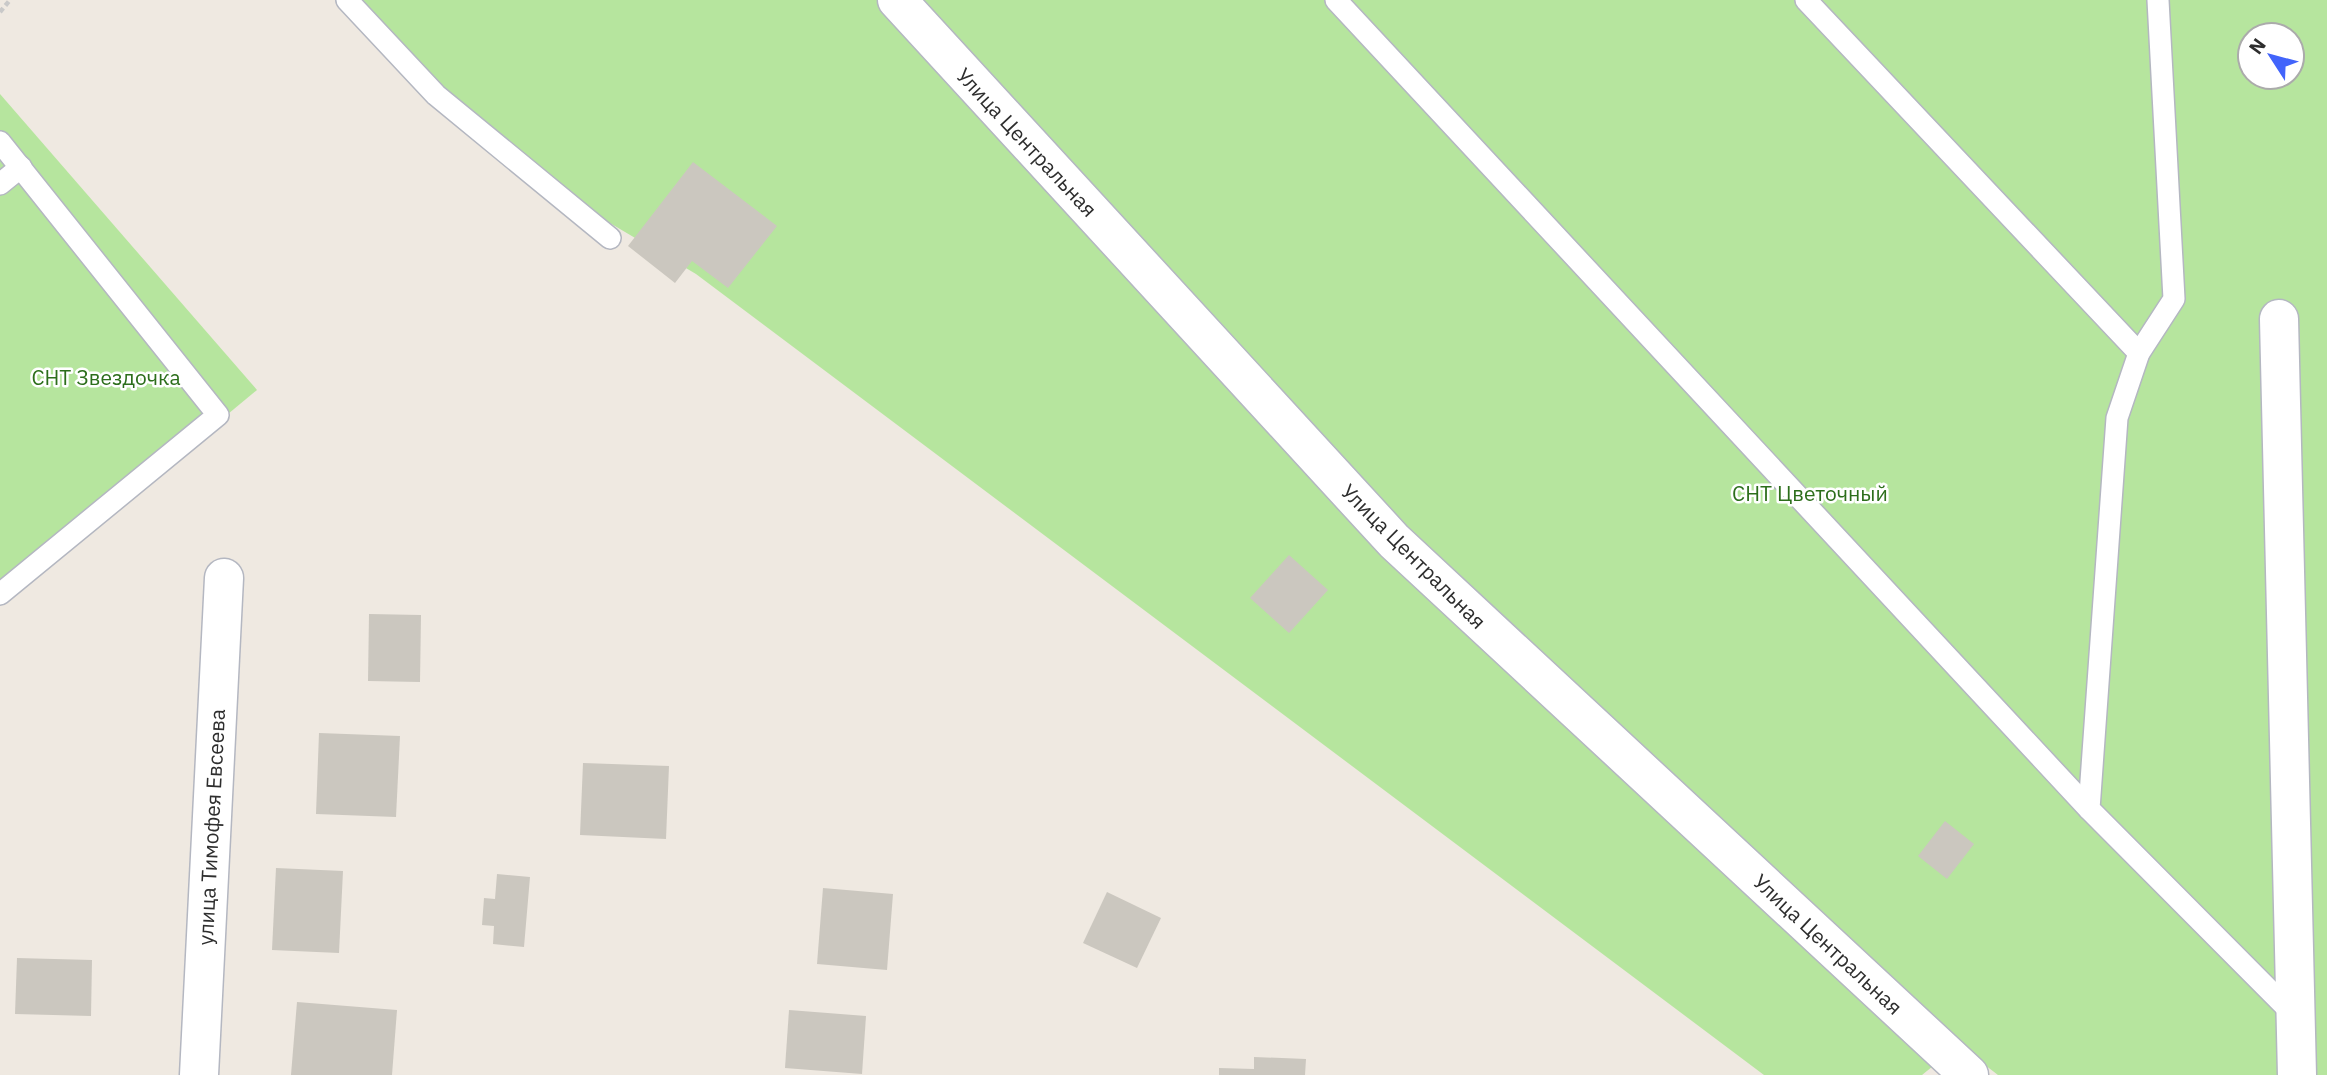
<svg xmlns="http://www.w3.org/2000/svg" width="2327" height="1075" viewBox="0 0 2327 1075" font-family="'IBM Plex Sans',sans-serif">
  <rect width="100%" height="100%" fill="#efe9e1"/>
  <g fill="#b6e59e" fill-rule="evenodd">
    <path d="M358,0h1969v1075h-329l-39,-30 -37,30h-158l-1068,-801 -196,-116zM2250,35h42v42h-42z"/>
    <polygon points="0,94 257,390 0,603"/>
  </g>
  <g fill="#cbc7bf">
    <polygon points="693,162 777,226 728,288 692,261 675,283 628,246"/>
    <polygon points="1289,555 1328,590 1289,633 1250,598"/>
    <polygon points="369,614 421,615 420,682 368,681"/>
    <polygon points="319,733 400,736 396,817 316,814"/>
    <polygon points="583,763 669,766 666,839 580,835"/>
    <polygon points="1945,821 1974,844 1947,879 1918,856"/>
    <polygon points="276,868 343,871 339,953 272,950"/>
    <polygon points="497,874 530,877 524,947 493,944 494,926 482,925 484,898 495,899"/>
    <polygon points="823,888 893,894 887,970 817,964"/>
    <polygon points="1107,892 1161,918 1137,968 1083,943"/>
    <polygon points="17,958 92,960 91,1016 15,1014"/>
    <polygon points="297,1002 397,1010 392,1075 291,1075"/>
    <polygon points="789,1010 866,1016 862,1074 785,1068"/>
    <polygon points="1254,1057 1306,1059 1305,1075 1219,1075 1219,1068 1254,1069"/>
  </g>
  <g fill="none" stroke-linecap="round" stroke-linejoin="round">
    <defs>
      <g id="service">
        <polyline points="347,0 436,95 610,238"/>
        <polyline points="1336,0 2089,809"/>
        <polyline points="1806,0 2139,353"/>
        <polyline points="2158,0 2174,299 2139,353 2117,418 2089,809 2293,1014"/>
        <polyline points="0,142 218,415 0,594"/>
        <polyline points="0,184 21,167"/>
      </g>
      <g id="minor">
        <polyline points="897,0 1394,541 1969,1075"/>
        <polyline points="2279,319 2297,1075"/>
        <polyline points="199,1075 224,578"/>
      </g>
    </defs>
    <use href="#service" stroke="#b4b7c1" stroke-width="24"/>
    <use href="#minor" stroke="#b4b7c1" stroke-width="41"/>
    <polyline stroke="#c9c9c9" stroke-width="4.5" stroke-dasharray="5 3.5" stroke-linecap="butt" points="0,12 10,0"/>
    <use href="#service" stroke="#fff" stroke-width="21"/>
    <use href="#minor" stroke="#fff" stroke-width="38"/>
  </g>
  <g text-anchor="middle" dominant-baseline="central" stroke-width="5" stroke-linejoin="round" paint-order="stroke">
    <g font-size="21" fill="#2e2e2e" stroke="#fff">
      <text transform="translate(1027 142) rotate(47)">Улица Центральная</text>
      <text transform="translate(1414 556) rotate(45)">Улица Центральная</text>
      <text transform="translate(211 827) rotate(-87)">улица Тимофея Евсеева</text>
      <text transform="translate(1828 944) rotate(43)">Улица Центральная</text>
    </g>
    <g font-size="21" fill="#2c6e1b" stroke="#fff">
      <text x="106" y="377">СНТ Звездочка</text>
      <text x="1810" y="493">СНТ Цветочный</text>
    </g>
  </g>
  <g transform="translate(2271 56) rotate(306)"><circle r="33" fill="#ffffff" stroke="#ababab" stroke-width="2"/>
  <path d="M0-5L12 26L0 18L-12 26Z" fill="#4264fb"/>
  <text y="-10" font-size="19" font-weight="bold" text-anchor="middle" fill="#2e2e2e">N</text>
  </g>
</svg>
